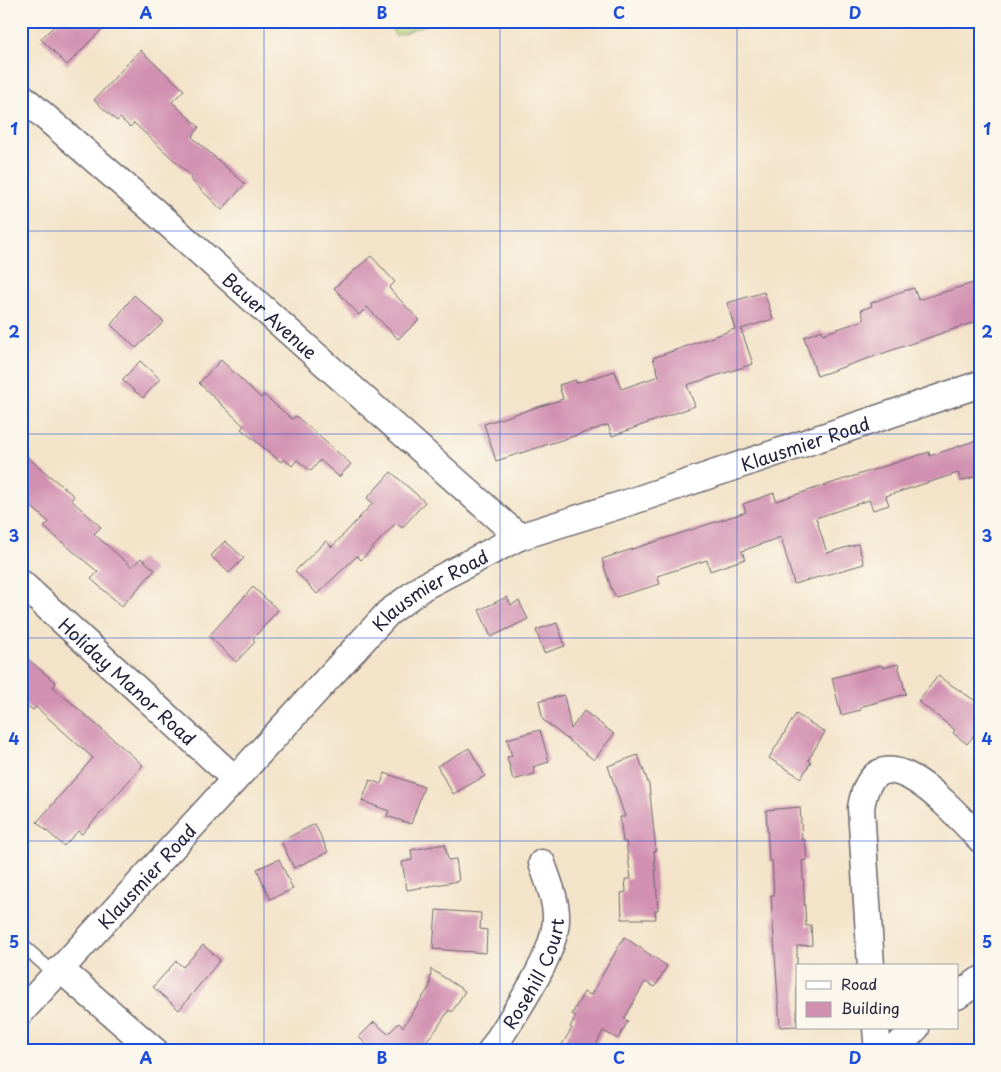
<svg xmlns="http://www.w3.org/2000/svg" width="1001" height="1072" viewBox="0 0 1001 1072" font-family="'Playpen Sans',sans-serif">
  <rect width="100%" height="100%" fill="#fbf7ec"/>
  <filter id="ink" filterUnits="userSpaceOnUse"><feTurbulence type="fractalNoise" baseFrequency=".02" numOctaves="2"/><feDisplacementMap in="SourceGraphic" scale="10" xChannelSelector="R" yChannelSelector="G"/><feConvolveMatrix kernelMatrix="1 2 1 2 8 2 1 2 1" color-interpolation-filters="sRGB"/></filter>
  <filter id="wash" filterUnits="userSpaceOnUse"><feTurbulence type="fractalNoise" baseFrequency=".0096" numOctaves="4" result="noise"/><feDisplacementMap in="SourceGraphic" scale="20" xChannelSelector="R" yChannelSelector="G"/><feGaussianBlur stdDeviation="1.12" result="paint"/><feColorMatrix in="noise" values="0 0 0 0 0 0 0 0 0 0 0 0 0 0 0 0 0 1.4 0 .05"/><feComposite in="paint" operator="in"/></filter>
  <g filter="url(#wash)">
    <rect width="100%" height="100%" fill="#f3e3c8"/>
    <polygon fill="#b7d278" stroke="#6c7a5a" points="389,21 437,21 395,36"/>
    <g id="blocks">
      <g fill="#d190b1">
        <polygon points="59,21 110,21 67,65 41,39"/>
        <polygon points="140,50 184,90 172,102 199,127 192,137 245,184 222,210 190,179 192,177 134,123 130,127 120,118 117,121 94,100"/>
        <polygon points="371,256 395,282 389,288 419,320 398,339 367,307 359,315 334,288"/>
        <polygon points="980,281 980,320 817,376 804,337 822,330 823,334 864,320 861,310 872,306 871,303 897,293 914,288 918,300"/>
        <polygon points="764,292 773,319 741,329 753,364 687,385 695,406 612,436 608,425 496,461 484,424 563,399 559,385 575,380 576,383 615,371 621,389 659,376 653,358 735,329 727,303"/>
        <polygon points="134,295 164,322 136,348 111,325"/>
        <polygon points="221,360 261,398 264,395 292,419 296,416 351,464 339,477 320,460 311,471 297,460 292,466 284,459 281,462 241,429 244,426 199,383"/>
        <polygon points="140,361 160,379 143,398 122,380"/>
        <polygon points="980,439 980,475 961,481 958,473 886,496 889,505 873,510 869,500 816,518 827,553 858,544 864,564 794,584 781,537 742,551 745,559 710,571 707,560 657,576 660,584 616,597 611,588 602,559 746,512 743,504 774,493 776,501 929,452 930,456"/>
        <polygon points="21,452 74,496 71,500 101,527 94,534 132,567 141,558 155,570 122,606 91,579 98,572 44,527 49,522 21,498"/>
        <polygon points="391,472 425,502 402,528 396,523 361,560 357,556 317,594 295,571 326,541 332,547 373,503 367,498"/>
        <polygon points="225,541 244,558 229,573 211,556"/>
        <polygon points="253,587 278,610 253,639 255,642 236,662 209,636"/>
        <polygon points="507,597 511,605 519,601 528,619 491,637 479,610"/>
        <polygon points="557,623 565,646 544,653 536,630"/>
        <polygon points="21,653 56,683 53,687 143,765 82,834 78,831 64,846 37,822 93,758 36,707 33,710 21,701"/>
        <polygon points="898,664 906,694 860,707 861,710 841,715 832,678 882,665 883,668"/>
        <polygon points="938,676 980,704 980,728 967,744 953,733 955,730 918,701"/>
        <polygon points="564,695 571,729 584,711 614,734 594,760 543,720 539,701"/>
        <polygon points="796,714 825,732 808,760 811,762 801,778 769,758"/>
        <polygon points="540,730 549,762 533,767 535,774 513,780 507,757 512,756 507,739"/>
        <polygon points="469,748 485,776 453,794 437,766"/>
        <polygon points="638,755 649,785 656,851 654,851 658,910 655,910 656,919 622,919 621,893 626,892 625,879 631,879 626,842 623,842 620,817 625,817 608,766"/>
        <polygon points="385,773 424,787 411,824 387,816 389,811 362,801 370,780 381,784"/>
        <polygon points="800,807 802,840 805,840 807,860 802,861 806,926 811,925 812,945 797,946 797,1026 780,1027 771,895 774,895 772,861 769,861 766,810"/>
        <polygon points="315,824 328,852 294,868 281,841"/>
        <polygon points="445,844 448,860 456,859 459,881 407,890 402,862 412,860 411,850"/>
        <polygon points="279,859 293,889 270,899 257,869"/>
        <polygon points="436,910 481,913 480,929 487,930 486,953 433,949"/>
        <polygon points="624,937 667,966 655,987 645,982 624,1019 628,1021 618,1039 603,1031 593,1051 558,1051 572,1028 570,1027 576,1016 572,1014 584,992 591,995"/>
        <polygon points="203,945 220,960 179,1010 153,987 176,961 183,967"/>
        <polygon points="431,969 465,991 452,1012 449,1010 436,1030 417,1051 372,1051 359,1037 374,1022 388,1034 399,1023 403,1027 430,986"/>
      </g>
    </g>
  </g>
  <g filter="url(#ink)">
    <use href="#blocks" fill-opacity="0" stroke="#6b666c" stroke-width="1"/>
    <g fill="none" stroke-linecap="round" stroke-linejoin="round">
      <defs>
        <polyline id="lane" points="21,944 55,974"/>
        <g id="street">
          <path id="s1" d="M21,96l133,115 365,326"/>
          <path id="s2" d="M21,583l214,196"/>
          <path d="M871,966l-10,-158c14,-88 92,3 119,31"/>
          <polyline points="60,969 155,1051"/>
          <polyline points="957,996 980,980"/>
          <path id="s3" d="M21,1012l367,-399 35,-26 96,-50 114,-36 347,-117"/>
          <polyline points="876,1028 878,1051"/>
          <path id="s4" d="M491,1051c21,-34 63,-92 65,-131 1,-19 -8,-39 -14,-57"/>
          <polyline points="893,1051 916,1028"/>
        </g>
      </defs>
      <use href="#lane" stroke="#6b666c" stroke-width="15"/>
      <use href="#street" stroke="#6b666c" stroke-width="29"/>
      <use href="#lane" stroke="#fff" stroke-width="12"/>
      <use href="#street" stroke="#fff" stroke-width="26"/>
    </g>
  </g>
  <path fill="none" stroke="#1d4ed8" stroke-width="1" stroke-opacity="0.55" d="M264,21v1030M500,21v1030M737,21v1030M21,231h959M21,434h959M21,638h959M21,841h959"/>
  <g text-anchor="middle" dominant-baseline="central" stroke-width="4" stroke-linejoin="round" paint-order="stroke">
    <g font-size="18" fill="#22223b" stroke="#fbf7ec">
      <text stroke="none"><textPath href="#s1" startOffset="332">Bauer Avenue</textPath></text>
      <text stroke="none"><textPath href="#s3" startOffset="995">Klausmier Road</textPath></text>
      <text stroke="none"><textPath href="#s3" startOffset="590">Klausmier Road</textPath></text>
      <text stroke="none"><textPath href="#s2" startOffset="145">Holiday Manor Road</textPath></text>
      <text stroke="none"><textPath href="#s3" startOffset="185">Klausmier Road</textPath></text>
      <text stroke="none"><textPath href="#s4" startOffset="89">Rosehill Court</textPath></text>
    </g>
  </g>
  <rect width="1001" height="1072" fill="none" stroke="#fbf7ec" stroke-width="55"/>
  <rect x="796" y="964" width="162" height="65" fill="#fbf7ec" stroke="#a4a2a5"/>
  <rect x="806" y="981" width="25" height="8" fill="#ffffff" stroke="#a4a2a5"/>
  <text x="841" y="990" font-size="15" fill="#22223b">Road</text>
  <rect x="806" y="1002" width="25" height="15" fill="#d190b1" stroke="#a4a2a5"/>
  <text x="841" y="1014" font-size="15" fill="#22223b">Building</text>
  <rect x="28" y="28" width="946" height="1016" fill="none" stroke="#1d4ed8" stroke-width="2"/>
  <g font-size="16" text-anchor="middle" font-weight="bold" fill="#1d4ed8">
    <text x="146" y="19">A</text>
    <text x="382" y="19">B</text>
    <text x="619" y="19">C</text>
    <text x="855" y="19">D</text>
    <text x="14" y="135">1</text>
    <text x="987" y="135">1</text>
    <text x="14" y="338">2</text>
    <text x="987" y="338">2</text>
    <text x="14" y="542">3</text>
    <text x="987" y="542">3</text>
    <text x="14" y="745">4</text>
    <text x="987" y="745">4</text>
    <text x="14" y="948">5</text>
    <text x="987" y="948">5</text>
    <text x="146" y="1064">A</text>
    <text x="382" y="1064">B</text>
    <text x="619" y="1064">C</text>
    <text x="855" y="1064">D</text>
  </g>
</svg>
